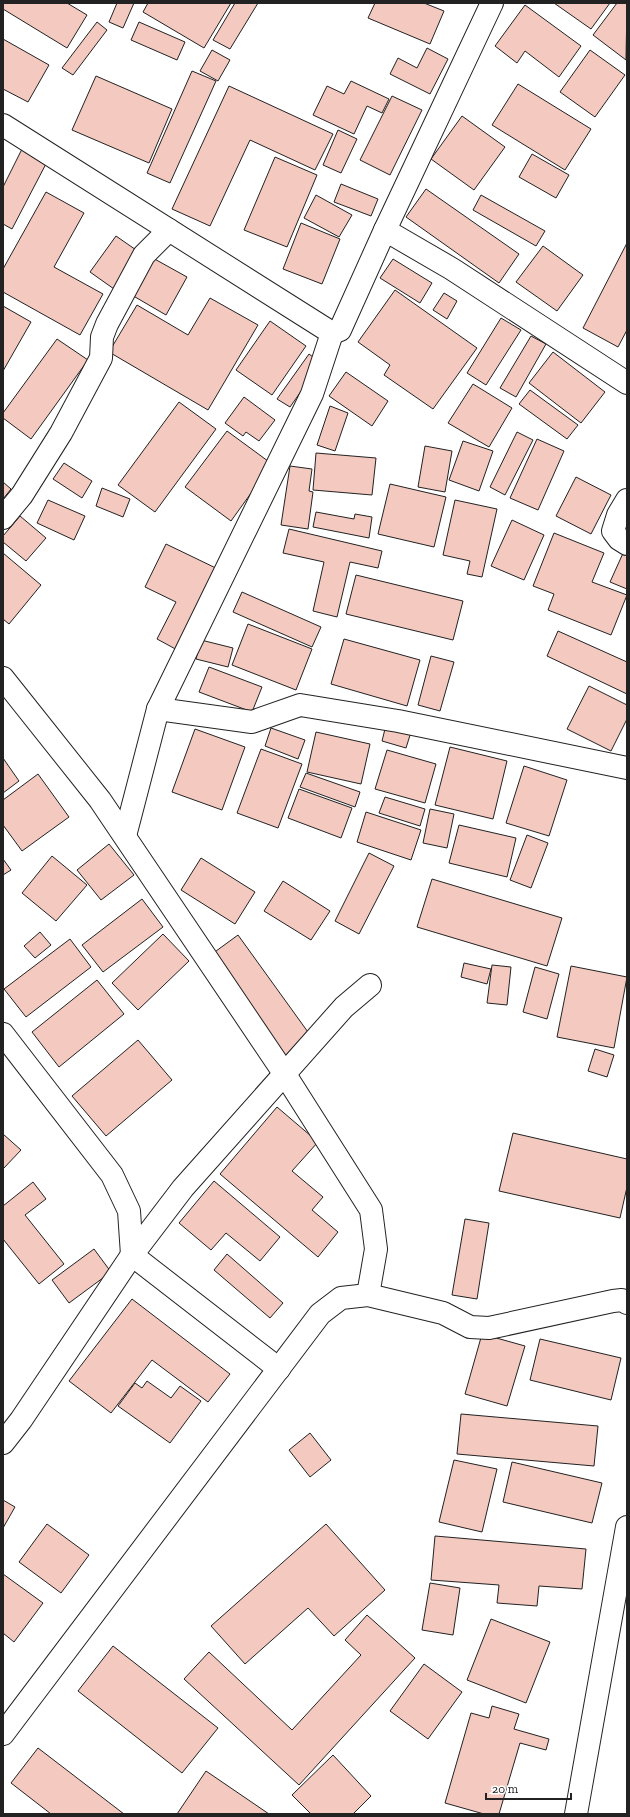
<svg xmlns="http://www.w3.org/2000/svg" width="630" height="1817" viewBox="0 0 630 1817" font-family="'Zilla Slab',serif">
  <rect width="100%" height="100%" fill="#fff"/>
  <g fill="#f3c9c0" stroke="#222">
    <polygon points="3,3 67,3 87,15 67,48 3,9"/>
    <polygon points="117,3 134,3 123,28 109,22"/>
    <polygon points="148,3 231,3 204,48 143,12"/>
    <polygon points="235,3 258,3 230,49 213,40"/>
    <polygon points="375,3 424,3 444,11 430,44 368,18"/>
    <polygon points="554,3 610,3 591,29"/>
    <polygon points="617,3 627,3 626,60 593,35"/>
    <polygon points="525,5 581,46 559,77 525,51 517,63 495,46"/>
    <polygon points="97,22 107,30 73,75 62,68"/>
    <polygon points="139,22 185,42 177,60 131,40"/>
    <polygon points="3,39 49,65 28,102 3,89"/>
    <polygon points="427,48 448,59 430,94 390,74 398,58 417,68"/>
    <polygon points="212,50 230,60 218,81 200,71"/>
    <polygon points="590,50 625,75 595,117 560,92"/>
    <polygon points="192,71 216,81 170,183 147,173"/>
    <polygon points="96,76 172,109 149,163 72,130"/>
    <polygon points="351,81 389,99 382,113 367,106 354,134 313,115 327,86 344,94"/>
    <polygon points="518,84 591,129 565,170 492,125"/>
    <polygon points="229,86 333,134 315,170 250,140 210,226 172,209"/>
    <polygon points="392,96 422,110 390,175 360,160"/>
    <polygon points="462,116 505,147 474,190 431,159"/>
    <polygon points="338,130 357,139 341,173 323,165"/>
    <polygon points="23,147 48,160 12,229 3,224 3,187"/>
    <polygon points="532,154 569,175 556,198 519,177"/>
    <polygon points="275,157 317,175 287,247 244,230"/>
    <polygon points="341,184 378,199 371,216 334,202"/>
    <polygon points="426,189 519,254 499,283 406,217"/>
    <polygon points="46,192 84,213 54,267 103,294 80,335 3,292 3,269"/>
    <polygon points="316,195 352,215 339,237 304,218"/>
    <polygon points="481,195 545,231 536,246 473,210"/>
    <polygon points="301,223 340,239 322,284 283,269"/>
    <polygon points="116,236 139,252 114,289 90,272"/>
    <polygon points="627,243 627,330 618,347 583,328"/>
    <polygon points="543,246 583,275 557,311 516,282"/>
    <polygon points="151,257 187,277 166,315 130,294"/>
    <polygon points="393,259 432,283 420,303 380,278"/>
    <polygon points="395,290 477,348 433,409 384,375 390,365 358,342"/>
    <polygon points="444,293 457,301 447,319 433,310"/>
    <polygon points="210,298 258,325 208,410 109,352 137,305 188,335"/>
    <polygon points="3,306 31,322 3,371"/>
    <polygon points="501,318 521,330 486,385 467,373"/>
    <polygon points="270,321 306,346 272,395 236,370"/>
    <polygon points="531,336 546,344 516,397 500,388"/>
    <polygon points="57,339 88,360 31,439 3,418 3,413"/>
    <polygon points="553,352 605,392 581,423 529,383"/>
    <polygon points="309,354 321,363 290,407 277,399"/>
    <polygon points="346,372 388,401 372,426 329,396"/>
    <polygon points="473,384 512,408 489,447 448,423"/>
    <polygon points="530,390 578,425 567,439 519,404"/>
    <polygon points="244,397 275,420 259,441 246,432 243,436 225,423"/>
    <polygon points="179,402 216,429 155,512 118,485"/>
    <polygon points="330,406 348,413 335,451 317,445"/>
    <polygon points="227,431 272,464 231,521 185,487"/>
    <polygon points="517,432 533,440 505,495 490,487"/>
    <polygon points="537,439 564,451 538,510 510,498"/>
    <polygon points="463,441 493,451 479,491 449,480"/>
    <polygon points="425,446 452,451 445,492 418,487"/>
    <polygon points="316,453 376,458 372,495 313,490"/>
    <polygon points="64,463 92,481 82,498 53,479"/>
    <polygon points="290,466 312,469 309,491 313,492 308,529 281,525"/>
    <polygon points="576,477 611,495 591,534 556,516"/>
    <polygon points="3,482 11,489 3,499"/>
    <polygon points="390,484 446,497 434,547 378,534"/>
    <polygon points="102,488 130,499 123,517 96,506"/>
    <polygon points="48,500 85,516 74,540 37,523"/>
    <polygon points="455,500 497,509 482,577 467,574 470,561 443,555"/>
    <polygon points="316,512 354,519 355,514 372,517 369,538 313,527"/>
    <polygon points="20,516 46,538 26,561 3,542 3,536"/>
    <polygon points="512,520 544,535 524,580 491,566"/>
    <polygon points="289,529 382,551 378,568 350,562 337,617 313,611 324,562 283,553"/>
    <polygon points="554,533 604,553 592,582 627,595 611,635 548,610 554,594 533,586"/>
    <polygon points="166,544 222,571 181,652 157,639 176,602 145,587"/>
    <polygon points="624,551 627,552 627,589 610,582"/>
    <polygon points="3,553 41,585 9,624 3,619"/>
    <polygon points="356,575 463,601 453,640 346,614"/>
    <polygon points="242,592 321,627 312,647 233,612"/>
    <polygon points="248,624 312,649 296,690 232,665"/>
    <polygon points="558,631 627,662 627,694 547,656"/>
    <polygon points="344,639 420,660 407,706 331,684"/>
    <polygon points="201,640 233,648 228,667 196,659"/>
    <polygon points="431,656 454,662 440,711 418,705"/>
    <polygon points="209,667 262,687 252,712 199,692"/>
    <polygon points="589,686 627,705 627,719 611,751 567,729"/>
    <polygon points="386,725 411,732 406,748 382,741"/>
    <polygon points="271,728 305,740 298,759 265,746"/>
    <polygon points="195,729 245,747 222,810 172,792"/>
    <polygon points="316,732 370,744 361,784 307,772"/>
    <polygon points="450,747 507,761 493,819 435,805"/>
    <polygon points="261,749 302,764 278,828 237,813"/>
    <polygon points="387,750 436,764 425,803 375,789"/>
    <polygon points="3,758 19,781 3,793"/>
    <polygon points="524,766 567,780 549,836 506,823"/>
    <polygon points="306,773 360,792 355,807 300,787"/>
    <polygon points="38,774 69,817 22,851 3,825 3,800"/>
    <polygon points="299,789 352,808 341,838 288,818"/>
    <polygon points="385,797 425,809 420,826 379,813"/>
    <polygon points="430,809 454,814 447,848 423,843"/>
    <polygon points="366,812 421,830 411,860 357,842"/>
    <polygon points="459,825 516,838 507,877 449,863"/>
    <polygon points="527,835 548,843 531,888 510,880"/>
    <polygon points="109,844 134,875 101,900 77,870"/>
    <polygon points="369,853 394,866 359,934 335,921"/>
    <polygon points="52,856 87,885 56,921 22,893"/>
    <polygon points="201,858 255,892 235,924 181,890"/>
    <polygon points="3,859 11,870 3,875"/>
    <polygon points="432,879 562,918 547,966 417,927"/>
    <polygon points="283,881 330,911 311,940 264,911"/>
    <polygon points="142,899 163,927 103,972 82,945"/>
    <polygon points="40,932 51,945 35,958 24,946"/>
    <polygon points="163,934 189,961 138,1010 112,983"/>
    <polygon points="238,935 313,1039 287,1058 212,954"/>
    <polygon points="70,939 91,967 26,1017 4,989"/>
    <polygon points="464,963 491,969 487,984 461,977"/>
    <polygon points="492,965 511,967 507,1005 487,1003"/>
    <polygon points="571,966 627,977 614,1048 557,1037"/>
    <polygon points="535,967 559,974 547,1019 523,1012"/>
    <polygon points="97,980 124,1014 59,1067 32,1032"/>
    <polygon points="138,1040 172,1080 106,1136 72,1096"/>
    <polygon points="595,1049 614,1055 607,1077 588,1071"/>
    <polygon points="277,1107 318,1142 292,1171 323,1197 312,1210 338,1232 318,1257 220,1174"/>
    <polygon points="513,1133 627,1159 627,1187 620,1218 499,1191"/>
    <polygon points="3,1134 21,1150 3,1169"/>
    <polygon points="214,1181 280,1237 260,1261 226,1233 211,1250 179,1223"/>
    <polygon points="33,1182 46,1199 25,1215 64,1264 39,1284 3,1239 3,1206"/>
    <polygon points="465,1219 489,1223 477,1299 452,1295"/>
    <polygon points="94,1249 111,1272 69,1303 52,1280"/>
    <polygon points="227,1254 283,1303 270,1318 214,1270"/>
    <polygon points="132,1299 230,1374 208,1402 152,1360 111,1413 69,1381"/>
    <polygon points="482,1334 525,1346 507,1406 465,1394"/>
    <polygon points="540,1339 621,1358 611,1400 530,1380"/>
    <polygon points="147,1381 171,1398 180,1386 201,1401 170,1443 118,1406 135,1383 142,1388"/>
    <polygon points="461,1414 598,1426 594,1466 457,1454"/>
    <polygon points="310,1433 331,1460 310,1477 289,1450"/>
    <polygon points="454,1460 497,1469 482,1532 439,1522"/>
    <polygon points="512,1462 602,1483 592,1523 503,1502"/>
    <polygon points="3,1500 15,1507 3,1528"/>
    <polygon points="47,1524 89,1555 61,1593 19,1562"/>
    <polygon points="326,1524 385,1590 334,1636 308,1608 245,1664 211,1626"/>
    <polygon points="435,1536 586,1549 582,1589 539,1586 537,1606 497,1603 499,1585 431,1580"/>
    <polygon points="3,1574 43,1603 14,1642 3,1633"/>
    <polygon points="430,1583 460,1588 453,1635 422,1630"/>
    <polygon points="367,1615 415,1658 299,1785 184,1679 209,1652 292,1730 361,1655 345,1640"/>
    <polygon points="491,1619 550,1642 526,1703 467,1680"/>
    <polygon points="113,1646 218,1728 182,1773 78,1691"/>
    <polygon points="424,1664 462,1692 428,1739 390,1711"/>
    <polygon points="492,1706 519,1714 514,1729 549,1739 546,1750 520,1743 499,1814 484,1814 445,1803 471,1713 489,1718"/>
    <polygon points="38,1748 124,1814 51,1814 11,1783"/>
    <polygon points="333,1755 371,1796 353,1814 311,1814 292,1795"/>
    <polygon points="206,1771 269,1814 177,1814"/>
  </g>
  <g fill="none" stroke-linecap="round" stroke-linejoin="round">
    <defs>
      <g id="minor">
        <polyline points="3,125 332,333 340,330 385,230 492,3"/>
        <polyline points="385,230 452,269 627,383"/>
        <polyline points="627,500 618,515 613,531 619,539 627,544"/>
        <polyline points="3,518 22,495 61,433 101,358 102,337 107,324 144,255 169,230"/>
        <polyline points="3,678 100,800 284,1073 371,1210 376,1249 368,1295"/>
        <polyline points="158,709 252,722 300,705 398,721 627,768"/>
        <polyline points="125,836 158,709 312,394 332,333"/>
        <polyline points="3,1034 112,1175 129,1211 132,1255 279,1369"/>
        <polyline points="3,1443 21,1420 132,1255 183,1188 344,1007 370,985"/>
        <polyline points="3,1734 320,1314 341,1298 368,1295 443,1313 470,1327 489,1328 613,1301 622,1300 627,1303"/>
        <polyline points="576,1814 627,1527"/>
      </g>
    </defs>
    <use href="#minor" stroke="#222" stroke-width="24"/>
    <use href="#minor" stroke="#fff" stroke-width="22"/>
  </g>
  <rect width="630" height="1817" fill="none" stroke="#222222" stroke-width="8"/>
  <path d="M486 1793v6h85v-6" fill="none" stroke="#222222" stroke-width="2"/>
  <text x="492" y="1793" font-size="12" fill="#222222" stroke="#ffffff" stroke-width="3" paint-order="stroke">20 m</text>
</svg>
